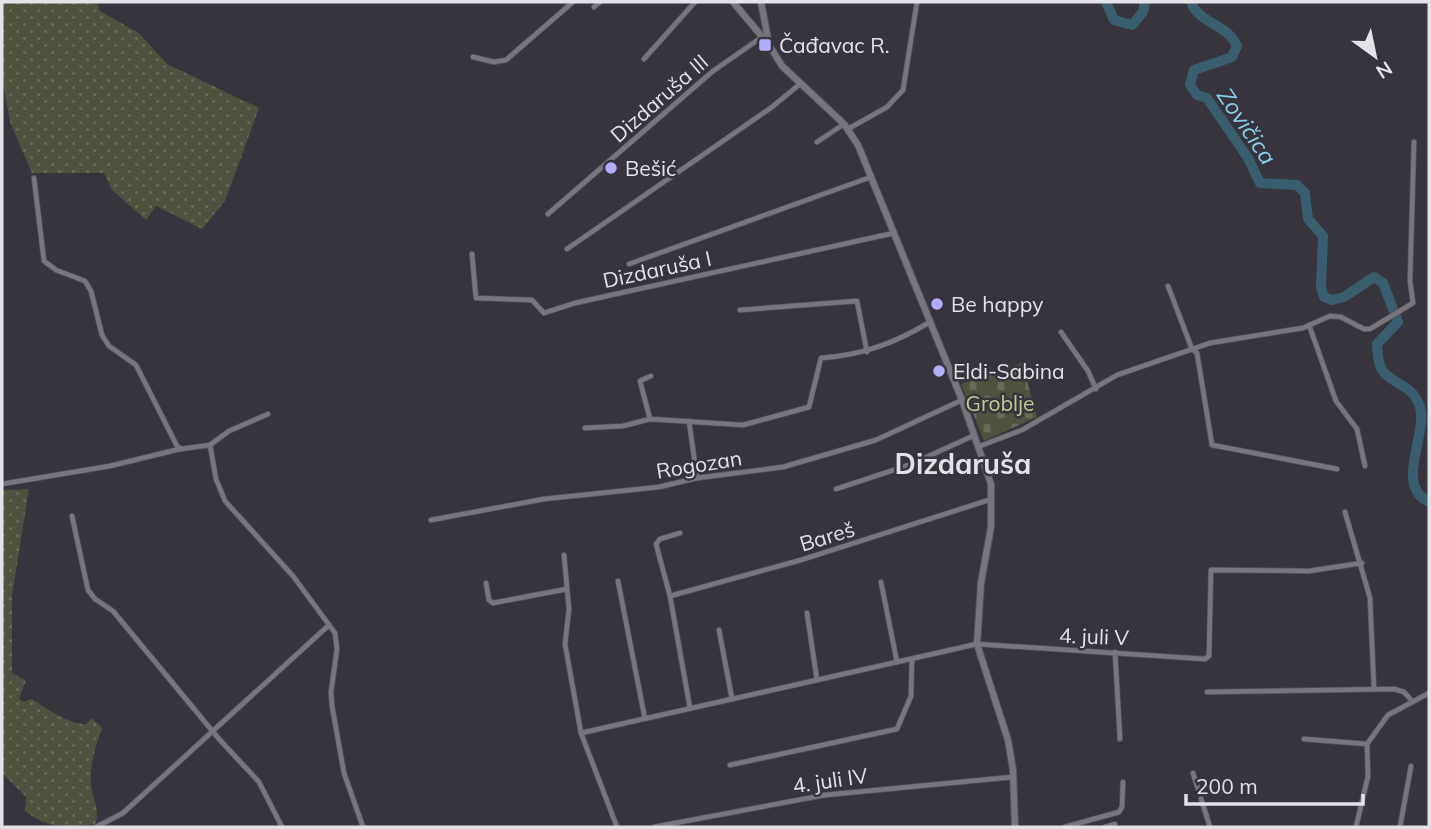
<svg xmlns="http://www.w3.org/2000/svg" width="1431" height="829" viewBox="0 0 1431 829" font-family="Mulish,sans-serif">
  <defs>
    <pattern id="grass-dots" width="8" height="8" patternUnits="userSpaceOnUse" patternTransform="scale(1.75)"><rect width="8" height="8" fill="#4e523e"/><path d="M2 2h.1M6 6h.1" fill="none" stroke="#676b5a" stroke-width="1.8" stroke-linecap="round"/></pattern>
    <pattern id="cemetery-stones" width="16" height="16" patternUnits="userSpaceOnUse" patternTransform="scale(1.75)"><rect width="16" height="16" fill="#4e523e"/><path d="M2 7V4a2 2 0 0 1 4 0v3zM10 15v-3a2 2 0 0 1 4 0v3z" fill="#676b5a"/></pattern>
  </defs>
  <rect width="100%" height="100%" fill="#37343d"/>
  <g fill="url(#grass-dots)">
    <polygon points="2,2 97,2 100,11 140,34 167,64 259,108 225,201 202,229 156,206 146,220 112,190 104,173 32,173 10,122 2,77"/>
    <path d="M29,489l-17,107v77l14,8 -7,17 4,4 8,-3c21,12 28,20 54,26l7,-7 10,10c-7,19 -12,36 -11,56 1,14 10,26 4,40 -30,4 -47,5 -70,-13l1,-14 -24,-24v-283z"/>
  </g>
  <polygon fill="url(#cemetery-stones)" points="1022,363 1037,417 984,441 961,384"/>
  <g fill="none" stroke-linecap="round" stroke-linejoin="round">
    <g stroke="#395f6e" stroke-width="10">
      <polyline points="1106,2 1114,20 1132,25 1143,12 1145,2"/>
      <path d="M1191,2c7,21 38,23 46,44l-5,11 -38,13 -4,15 7,10 10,3 41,60 12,25 37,2 8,8 3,26 15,17 -2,51 3,10 8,3 12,-3 30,-20 9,6 15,39 -21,22c1,8 0,18 5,26 9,14 31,14 38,37 8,27 -26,79 9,95"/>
    </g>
    <defs>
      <g id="minor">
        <polyline points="594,7 600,2"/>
        <polyline points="473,57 494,62 506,60 573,2"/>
        <polyline points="644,59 695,2"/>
        <polyline points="848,129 887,107 903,90 917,2"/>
        <polyline points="817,142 844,124"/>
        <polyline points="34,178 44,261 56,270 85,281 91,291 102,335 109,346 136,365 177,446 181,449 210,445 216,479 225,501 293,576 335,633 337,649 331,692 332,706 344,773 363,827"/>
        <polyline points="548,214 713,71 762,37"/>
        <polyline points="567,249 772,107 800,84"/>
        <polyline points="472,254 476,298 532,300 544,313 575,303 894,233"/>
        <polyline points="629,264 871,177"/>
        <polyline points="1168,286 1192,349 1197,353 1212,445 1337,469"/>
        <polyline points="740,310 857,301 867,352"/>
        <polyline points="1309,325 1336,401 1357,429 1365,466"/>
        <polyline points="1061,332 1088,371 1096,389"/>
        <polyline points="650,419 640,381 651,376"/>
        <polyline points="689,421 697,478"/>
        <path d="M585,428l38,-2 27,-7 93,6 66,-18 12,-49c42,-3 74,-15 109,-36"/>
        <polyline points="210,445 229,431 268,414"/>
        <polyline points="980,446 1022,430 1117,375 1210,343 1303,328 1330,316 1341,317 1364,329 1370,329 1413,303 1410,281 1414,142"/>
        <polyline points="2,484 110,466 180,449"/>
        <polyline points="836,489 909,465 975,435"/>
        <polyline points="1345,512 1370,598 1374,689"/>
        <polyline points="72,516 88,590 95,599 113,611 219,739 259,782 282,827"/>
        <polyline points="431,520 544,499 659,487 697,478 783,467 876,440 962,400"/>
        <polyline points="564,555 569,609 565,644 581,733 617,827"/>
        <polyline points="618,581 645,719"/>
        <polyline points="881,582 897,662"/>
        <polyline points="486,583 489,600 493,603 567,589"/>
        <polyline points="670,596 656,544 660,539 680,533"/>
        <polyline points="807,613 817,680"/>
        <polyline points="719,630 732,699"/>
        <polyline points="1115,652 1120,739"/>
        <polyline points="1207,692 1394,689 1404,692 1412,701"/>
        <polyline points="690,708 670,596 801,560 992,499"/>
        <polyline points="581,733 977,644 1205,659 1209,656 1211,570 1309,571 1362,563"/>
        <polyline points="1304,739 1367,744"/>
        <polyline points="730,765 897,729 911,696 912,659"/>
        <polyline points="1193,773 1210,827"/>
        <polyline points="96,827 123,813 329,625"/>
        <polyline points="654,827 825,795 1013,777"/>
        <polyline points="1065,827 1119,812 1122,807 1123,782"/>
        <polyline points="1105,827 1115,824"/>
        <polyline points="1356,827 1368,776 1367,744 1388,715 1429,693"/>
        <polyline points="1400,827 1411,766"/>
      </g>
      <g id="tertiary">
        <polyline points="733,2 769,45 782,66 844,124 858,145 962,400 991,484 991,527 981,583 977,644 1008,740 1013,770 1015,827"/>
        <polyline points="761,2 769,44"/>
      </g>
    </defs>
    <use href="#minor" stroke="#55535b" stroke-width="6"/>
    <use href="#tertiary" stroke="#55535b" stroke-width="8"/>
    <use href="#minor" stroke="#78757f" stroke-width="4.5"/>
    <use href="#tertiary" stroke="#78757f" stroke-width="6"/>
  </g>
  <g fill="#b1adfa" stroke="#37343d" stroke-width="2.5">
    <rect x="758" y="38" width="14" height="14" rx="3.5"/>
    <circle cx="611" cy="168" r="7"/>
    <circle cx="937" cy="304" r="7"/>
    <circle cx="939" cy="371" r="7"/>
  </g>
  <g text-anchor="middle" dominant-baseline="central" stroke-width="5" stroke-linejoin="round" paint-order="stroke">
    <g font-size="21" fill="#e4e2e8" stroke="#37343d" text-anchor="start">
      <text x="779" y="45">Čađavac R.</text>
      <text x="625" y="168">Bešić</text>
      <text x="951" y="304">Be happy</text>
      <text x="953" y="371">Eldi-Sabina</text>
    </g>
    <g font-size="21" fill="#e4e2e8" stroke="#37343d">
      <text transform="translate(659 98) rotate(-41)">Dizdaruša III</text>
      <text transform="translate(657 269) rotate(-12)">Dizdaruša I</text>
      <text transform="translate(699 464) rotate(-9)">Rogozan</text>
      <text transform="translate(827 536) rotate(-17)">Bareš</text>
      <text transform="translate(1094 636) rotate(2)">4. juli V</text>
      <text transform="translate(830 780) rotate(-8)">4. juli IV</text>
    </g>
    <g font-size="21" fill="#bfcc91" stroke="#37343d">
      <text x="1000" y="403">Groblje</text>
    </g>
    <g font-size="23" font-style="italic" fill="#8acfeb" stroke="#37343d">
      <text transform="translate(1247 126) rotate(56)">Zovičica</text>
    </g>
    <g font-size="28" font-weight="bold" fill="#e4e2e8" stroke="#37343d">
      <text x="963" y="463">Dizdaruša</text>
    </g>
  </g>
  <rect width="1431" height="829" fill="none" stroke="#e4e2e8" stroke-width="7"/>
  <g transform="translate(1375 56) rotate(147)" stroke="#37343d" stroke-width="5" paint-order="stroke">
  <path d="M0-5L12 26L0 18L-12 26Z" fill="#e4e2e8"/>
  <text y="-10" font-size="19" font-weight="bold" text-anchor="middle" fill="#e4e2e8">N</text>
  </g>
  <path d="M1186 794v10h177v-10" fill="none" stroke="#e4e2e8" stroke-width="3.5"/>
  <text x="1196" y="794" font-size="21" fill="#e4e2e8" stroke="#37343d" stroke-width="5" paint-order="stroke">200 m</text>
</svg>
